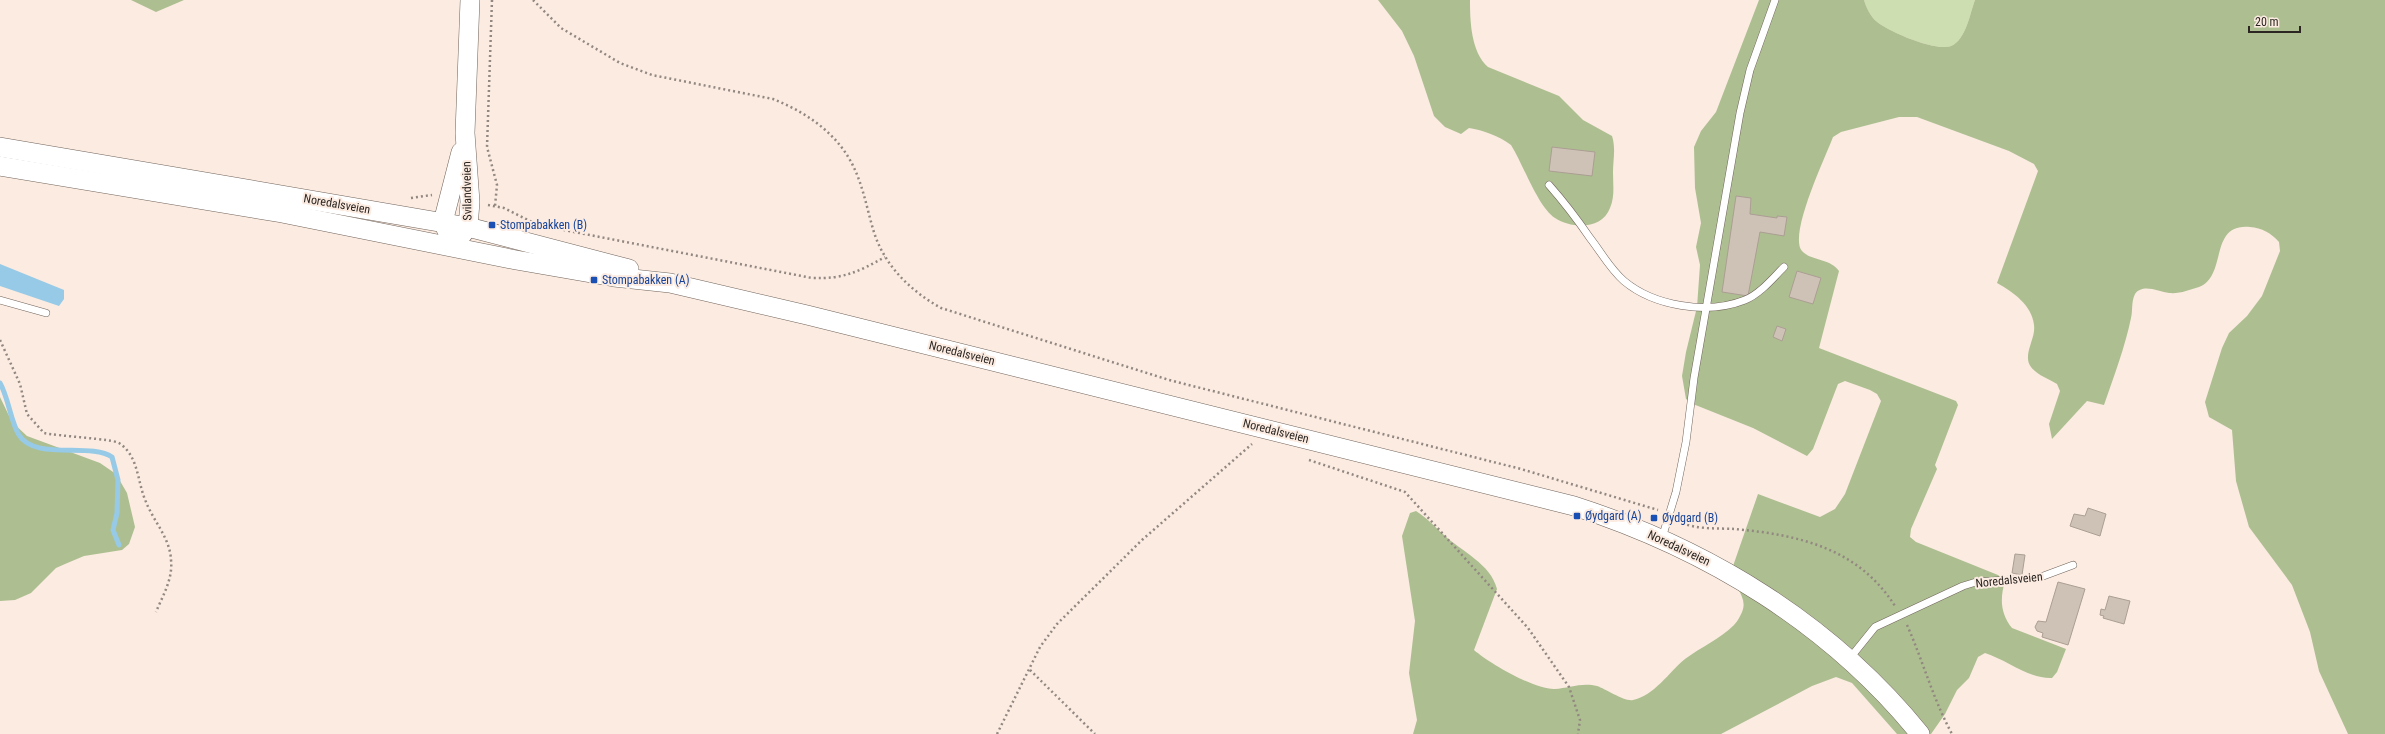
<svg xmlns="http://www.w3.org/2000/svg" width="2385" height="734" viewBox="0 0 2385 734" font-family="'Roboto Condensed',sans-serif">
  <rect width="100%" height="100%" fill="#fbebe1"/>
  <path fill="#cddfb0" d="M1864,0h111c-5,13 -9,40 -24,46 -15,6 -62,-14 -75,-25 -5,-4 -10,-14 -12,-21z"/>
  <g fill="#adbf91">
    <polygon points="131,0 184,0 156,12"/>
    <path d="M1378,0h92c0,21 1,52 18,67l71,29 24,24 29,16c4,12 1,24 1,36 0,13 2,24 -3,36 -8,22 -38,21 -55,10 -17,-11 -32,-54 -44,-73 -12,-9 -28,-15 -42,-17l-8,6 -16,-7 -11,-11 -20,-60 -12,-25z"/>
    <path d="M1759,0h105c2,7 7,17 12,21 13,11 60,31 75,25 15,-6 19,-33 24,-46h410v734h-37l-29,-63 -9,-39 -18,-47 -43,-58 -13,-46 -4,-51 -23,-13 -4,-15 17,-54 7,-15 18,-17 15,-20 18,-45 -1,-9c-8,-9 -17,-14 -29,-15 -42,-4 -22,49 -51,60 -10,3 -19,7 -30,6 -10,-1 -26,-10 -34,1 -4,8 -2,16 -4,24 -6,29 -17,58 -27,87l-17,-4 -35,38 -3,-15 11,-33 -3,-7c-8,-5 -20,-9 -26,-17 -9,-12 5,-28 3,-42 -2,-20 -21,-33 -37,-42l41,-112 -4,-7 -25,-13 -92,-34h-18l-58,15 -8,5c-7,19 -45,98 -31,114 9,10 28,7 37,20l-20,77 137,53 2,4 -23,60 2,4 -26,60 -1,8 6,5 82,33 7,6c-5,17 -5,32 7,47l54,21 -9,23 -5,6c-23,1 -45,-18 -67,-25l-7,4 -9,21 -12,12 -12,24 -14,20h-34l-45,-51 -16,-6 -24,9 -91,48h-308l4,-14 -8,-47 6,-52 -13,-85 8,-23 6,-2c11,7 18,15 28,24 17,16 47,29 53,54l-23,61c15,13 61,40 81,39 13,-1 28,-7 42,-3 9,3 28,16 36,14 21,-4 36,-28 52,-41 16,-12 35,-20 49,-34 4,-4 8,-12 9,-16 4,-14 -13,-26 -11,-40l26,-75 62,23 15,-8 10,-15 36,-93 -4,-7 -7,-4 -25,-9 -7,3 -25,65 -6,7 -54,-28 -60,-24 -7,-5 -4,-23 4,-24 11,-45 3,-42 -4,-18 5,-24 -6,-35 -1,-41 7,-16 15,-19z"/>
    <polygon points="0,397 12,422 27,436 100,463 116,474 127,493 135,527 129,544 122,550 84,556 65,564 56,568 31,593 15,600 0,601"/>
  </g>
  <polygon fill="#96cae6" points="0,264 64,290 64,299 59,306 0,286"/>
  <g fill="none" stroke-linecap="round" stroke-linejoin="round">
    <path stroke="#96cae6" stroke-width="5" d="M0,383c9,16 10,37 19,52 16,26 71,7 93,22l6,23 -1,33 -4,17 6,15"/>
  </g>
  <g fill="#cec1b5" stroke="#ab9e93">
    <polygon points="1552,147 1595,152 1592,176 1549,171"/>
    <polygon points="1736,196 1751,198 1750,214 1777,218 1777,216 1787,217 1784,236 1760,232 1748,296 1722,292"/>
    <polygon points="1797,271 1821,278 1813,304 1789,297"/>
    <polygon points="1777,326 1786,329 1782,341 1773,337"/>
    <polygon points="2088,508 2106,514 2100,536 2070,526 2074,514 2085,516"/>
    <polygon points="2015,554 2025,555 2022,575 2012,573"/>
    <polygon points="2058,582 2085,589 2068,645 2042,637 2043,633 2037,631 2035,627 2038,621 2046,622"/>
    <polygon points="2109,596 2130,601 2124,624 2103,618 2104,616 2100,615 2101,609 2105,610"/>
  </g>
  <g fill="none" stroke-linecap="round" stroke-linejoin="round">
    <defs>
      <g id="lane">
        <path d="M1549,185c15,17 28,34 41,53 11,14 20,31 34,43 30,25 83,34 121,19 15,-6 28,-22 39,-33"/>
        <polyline points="0,300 46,313"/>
        <polyline points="1662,538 1676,492 1686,442 1694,378 1740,113 1750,70 1775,0"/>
        <polyline points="1850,658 1875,627 1963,586 1976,582 2038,578 2073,565"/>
      </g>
      <g id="secondary">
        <polyline points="0,147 468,227 629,269"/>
        <path d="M0,166l282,47 234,47 98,17 56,6 137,32 767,191c134,43 257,118 346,228"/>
        <polyline points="448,233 443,222 461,152"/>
        <polyline points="461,236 468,227 470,202 465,133 470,0"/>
      </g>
    </defs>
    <use href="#lane" stroke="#71645b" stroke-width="8"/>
    <use href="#secondary" stroke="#71645b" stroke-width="20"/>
    <g stroke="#928881" stroke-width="2.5" stroke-dasharray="2 3" stroke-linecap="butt">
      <polyline points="492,0 487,147 497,185 495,206"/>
      <path d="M533,0l28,28 59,35 32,12 121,24c30,12 60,31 77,61 12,21 16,45 23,69 10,35 36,61 68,79l228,72 352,89 137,41"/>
      <polyline points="411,198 432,195"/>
      <path d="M488,205l16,3 34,17 274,53c32,1 46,-6 73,-21"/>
      <path d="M0,340l20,44 7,30 17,19c13,3 69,6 75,10 20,13 18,39 27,59 8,20 24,36 25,58 2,19 -8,35 -15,52"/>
      <polyline points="1309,460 1405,492 1528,628 1569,687 1580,720 1578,734"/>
      <path d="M1678,521c16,9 40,7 57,8 64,6 123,19 160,77"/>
      <path d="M1907,625c16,36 26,74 45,109"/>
      <polyline points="1030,670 1095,734"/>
      <polyline points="997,734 1040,647 1057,624 1142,540 1252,444"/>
    </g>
    <use href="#lane" stroke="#fff" stroke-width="7"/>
    <use href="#secondary" stroke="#fff" stroke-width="19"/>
  </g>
  <g fill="#1a4fb4" stroke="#fbebe1" stroke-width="1.5">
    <rect x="488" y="221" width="8" height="8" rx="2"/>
    <rect x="590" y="276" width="8" height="8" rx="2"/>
    <rect x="1573" y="512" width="8" height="8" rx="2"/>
    <rect x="1650" y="514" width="8" height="8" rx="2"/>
  </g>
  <g text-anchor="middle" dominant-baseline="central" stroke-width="4" stroke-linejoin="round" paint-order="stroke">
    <g font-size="12" fill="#2b2622" stroke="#fbebe1">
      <text transform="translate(467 191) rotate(-91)">Svilandveien</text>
      <text transform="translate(337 204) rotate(10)">Noredalsveien</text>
      <text transform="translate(962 353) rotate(14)">Noredalsveien</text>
      <text transform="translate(1276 431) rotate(14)">Noredalsveien</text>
      <text transform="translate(1679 548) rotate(25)">Noredalsveien</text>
      <text transform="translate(2009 580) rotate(-6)">Noredalsveien</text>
    </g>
    <g font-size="12" fill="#164399" stroke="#fbebe1" text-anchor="start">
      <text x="500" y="225">Stompabakken (B)</text>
      <text x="602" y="280">Stompabakken (A)</text>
      <text x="1585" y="516">Øydgard (A)</text>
      <text x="1662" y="518">Øydgard (B)</text>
    </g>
  </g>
  <path d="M2249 26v6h51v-6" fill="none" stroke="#2b2622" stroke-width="2"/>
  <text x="2255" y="26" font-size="12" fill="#2b2622" stroke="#fbebe1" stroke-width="3" paint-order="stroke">20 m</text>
</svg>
